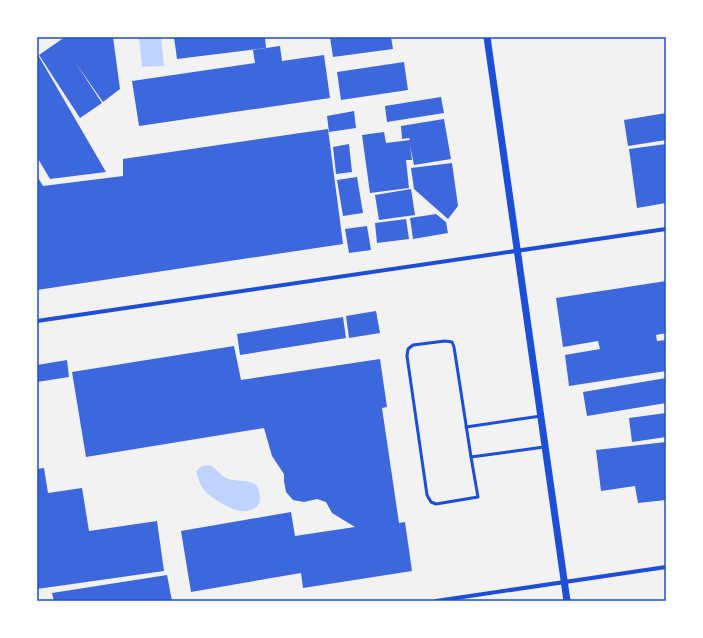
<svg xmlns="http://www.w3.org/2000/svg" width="703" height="638" viewBox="0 0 703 638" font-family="Rubik,sans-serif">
  <rect width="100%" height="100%" fill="#f2f2f2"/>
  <g fill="#bfd3fe">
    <polygon points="139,37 161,37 164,66 142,67"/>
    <path d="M210,465c7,4 11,12 19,14 8,3 20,0 27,6 3,3 3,7 4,11 2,14 -14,17 -24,14 -10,-3 -24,-12 -31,-19 -5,-6 -7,-13 -9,-20l6,-5z"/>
  </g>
  <g fill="#3d67dc">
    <polygon points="65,37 113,37 120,89 103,102 75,62 102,103 80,118 39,55"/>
    <polygon points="174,37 265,37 266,48 177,59"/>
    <polygon points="330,37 391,37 393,49 333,57"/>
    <polygon points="280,46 282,61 324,55 330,98 139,126 132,81 255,63 253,50"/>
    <polygon points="38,55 106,172 50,179 37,157 37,56"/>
    <polygon points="404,62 408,90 341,100 337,72"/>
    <polygon points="441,97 444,113 387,122 385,106"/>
    <polygon points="354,111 356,128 329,132 327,116"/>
    <polygon points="666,113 666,140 628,146 624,120"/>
    <polygon points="444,119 451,159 414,165 410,145 412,160 406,160 409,188 370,193 362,135 384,132 386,143 410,140 409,138 402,139 401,126"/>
    <polygon points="328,129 343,244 37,290 37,176 43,186 123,176 123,159"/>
    <polygon points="349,144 352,172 336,174 333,147"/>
    <polygon points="666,144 666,203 637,208 629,149"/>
    <polygon points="452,163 458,206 448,219 414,189 411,168"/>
    <polygon points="357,177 363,213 343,216 337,180"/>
    <polygon points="411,189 415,215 379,220 375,195"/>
    <polygon points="436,214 446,222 448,233 413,239 410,218"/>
    <polygon points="406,219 409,239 377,243 375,223"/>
    <polygon points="367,226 371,250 349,253 345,229"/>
    <polygon points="666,281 666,333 656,335 657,341 666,340 666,371 569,386 565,355 600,349 598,341 563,347 556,298"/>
    <polygon points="376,311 380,333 349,338 346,316"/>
    <polygon points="343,317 346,338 240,355 237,334"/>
    <polygon points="234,346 241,380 380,359 387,407 382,408 399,523 405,522 412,571 303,588 301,573 191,592 181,531 291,512 295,536 355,527 332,513 326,502 317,499 304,502 293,500 286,492 284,481 284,474 272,456 264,428 86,457 72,372"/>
    <polygon points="67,360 69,377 37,382 37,365"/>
    <polygon points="666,378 666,403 587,416 583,392"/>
    <polygon points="666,413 666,437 632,442 629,418"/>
    <polygon points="666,442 666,500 638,503 635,486 601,491 596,450"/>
    <polygon points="44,468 48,493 82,488 89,531 157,521 164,571 37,589 37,469"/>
    <polygon points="167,575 172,601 54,601 52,593"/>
  </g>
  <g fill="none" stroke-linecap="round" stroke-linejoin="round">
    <g stroke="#1d4ed8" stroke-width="3">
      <polygon points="445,341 452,342 454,347 471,457 478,497 436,504 431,502 427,495 407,356 408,349 413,345"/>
      <polyline points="466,427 541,416"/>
      <polyline points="471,457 544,447"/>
    </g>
    <g stroke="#1d4ed8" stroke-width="4">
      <polyline points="37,321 666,229"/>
      <polyline points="436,601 666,567"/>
    </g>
    <polyline stroke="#1d4ed8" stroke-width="7" points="487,37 567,601"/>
  </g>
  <rect width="703" height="638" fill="none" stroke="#ffffff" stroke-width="76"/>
  <rect x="38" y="38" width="627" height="562" fill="none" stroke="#1d4ed8" stroke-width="1.5"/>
</svg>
